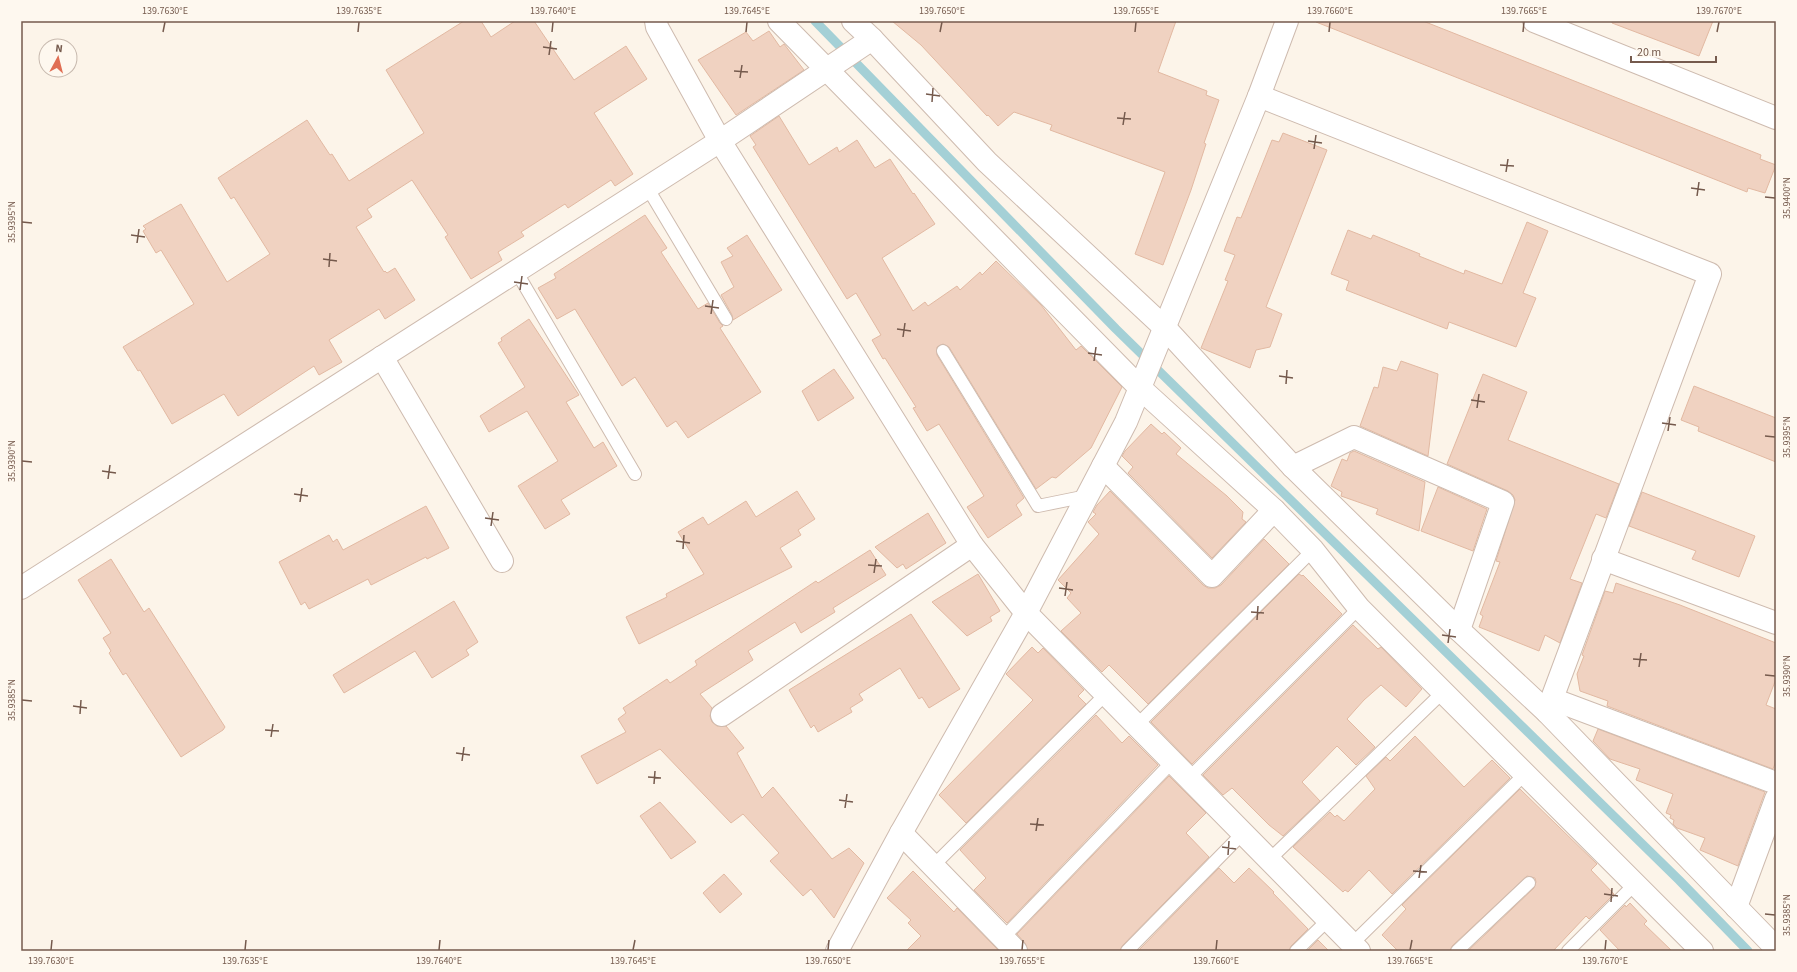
<svg xmlns="http://www.w3.org/2000/svg" width="1797" height="972" viewBox="0 0 1797 972" font-family="'Source Sans 3',sans-serif">
  <rect width="100%" height="100%" fill="#fcf4e9"/>
  <g fill="none" stroke-linecap="round" stroke-linejoin="round">
    <polyline stroke="#a4d0d6" stroke-width="9" points="815,21 1116,329 1679,880 1748,951"/>
  </g>
  <g fill="#f0d2c1" stroke="#e2b9a2">
    <polygon points="464,21 481,21 491,37 515,21 534,21 574,80 626,46 647,79 594,113 633,174 615,186 611,180 568,208 565,204 521,232 524,236 498,252 502,260 471,279 445,237 448,235 412,180 367,209 372,217 356,227 384,272 385,271 387,273 395,268 415,300 385,319 379,309 329,340 342,362 319,375 314,366 238,416 224,394 172,424 140,370 138,371 123,347 194,304 161,250 156,253 143,231 146,229 143,226 181,204 227,282 270,254 234,197 231,199 218,178 307,120 330,155 332,154 349,181 424,133 386,70"/>
    <polygon points="892,21 1176,21 1158,72 1207,91 1206,95 1219,100 1204,143 1206,144 1191,190 1163,265 1135,254 1165,172 1050,130 1052,125 1014,112 998,126 988,115 987,116 921,45"/>
    <polygon points="1317,21 1423,21 1761,155 1760,159 1776,165 1765,193 1748,188 1747,192 1316,22"/>
    <polygon points="1612,21 1713,21 1699,56 1612,23"/>
    <polygon points="769,31 780,47 784,44 804,70 736,115 698,60 746,32 753,41"/>
    <polygon points="779,116 809,165 837,147 839,152 857,140 875,168 890,159 913,194 914,193 935,224 882,258 913,311 925,302 928,306 957,286 960,290 980,272 982,275 996,261 1041,305 1076,350 1081,346 1122,387 1091,448 1056,478 1052,477 1036,489 949,347 943,344 937,347 937,355 1024,498 1016,505 1022,515 988,538 967,507 984,496 939,424 927,431 913,408 916,407 885,358 883,359 872,340 881,335 856,293 847,299 753,147 756,145 750,136"/>
    <polygon points="1283,133 1327,150 1266,307 1282,314 1270,347 1256,350 1250,368 1201,348 1228,281 1225,280 1235,255 1224,251 1237,217 1241,218 1272,140 1279,142"/>
    <polygon points="645,215 667,248 661,252 698,309 708,303 720,323 723,326 720,328 761,392 688,438 676,421 667,427 635,377 622,386 575,309 557,319 538,288 556,278 554,274"/>
    <polygon points="1527,222 1548,231 1523,293 1536,298 1516,347 1449,322 1447,329 1346,290 1349,281 1331,274 1348,230 1371,239 1373,235 1420,254 1419,256 1464,274 1465,270 1502,284"/>
    <polygon points="747,235 782,290 733,320 732,315 721,295 734,287 721,262 733,256 727,248"/>
    <polygon points="529,319 579,395 566,402 594,448 603,442 617,466 561,500 570,514 545,529 518,486 558,461 527,411 489,432 480,416 525,387 498,343 502,341 501,338"/>
    <polygon points="1401,361 1438,374 1428,456 1360,426 1374,387 1378,388 1383,367 1397,371"/>
    <polygon points="834,369 854,398 818,421 802,391"/>
    <polygon points="1483,374 1527,392 1508,440 1619,484 1606,518 1596,514 1570,579 1582,583 1560,643 1545,635 1539,651 1479,627 1483,616 1480,614 1500,562 1496,561 1515,500 1513,495 1508,491 1447,464"/>
    <polygon points="1694,386 1776,418 1776,462 1698,431 1699,427 1681,420"/>
    <polygon points="1151,424 1162,434 1164,432 1181,448 1176,454 1227,496 1243,512 1242,519 1246,522 1212,558 1128,473 1133,467 1122,456 1125,451"/>
    <polygon points="1354,451 1425,482 1419,531 1376,514 1378,509 1341,496 1342,492 1331,486 1342,459 1347,461 1350,453"/>
    <polygon points="1438,487 1487,509 1473,551 1421,531"/>
    <polygon points="797,491 815,519 798,530 801,535 780,548 792,567 639,644 626,617 667,597 666,594 704,574 678,532 703,517 708,525 746,501 756,517"/>
    <polygon points="1110,491 1203,585 1208,588 1215,588 1221,585 1264,539 1289,564 1148,704 1109,665 1102,672 1061,631 1081,613 1067,598 1071,593 1058,580 1099,534 1088,522 1096,514 1093,512 1097,505"/>
    <polygon points="1642,492 1755,536 1739,577 1692,559 1696,551 1629,526"/>
    <polygon points="426,506 449,548 427,559 426,557 371,585 368,579 309,609 305,602 301,605 279,562 329,535 333,542 337,539 343,550"/>
    <polygon points="928,513 946,543 906,569 903,564 897,568 875,547"/>
    <polygon points="870,550 886,575 833,608 835,612 801,633 795,622 748,651 753,660 700,694 712,708 710,716 712,722 717,726 726,726 744,748 737,753 762,798 773,787 832,859 849,848 864,863 834,918 811,889 803,896 770,861 779,853 743,814 731,823 660,749 597,784 581,756 626,732 618,719 626,713 623,708 667,679 670,683 697,665 695,661 816,581 818,583"/>
    <polygon points="111,559 144,612 149,608 225,727 223,730 181,757 126,673 123,675 109,653 111,651 103,638 111,633 78,580"/>
    <polygon points="978,574 1000,611 990,617 992,621 967,636 932,602"/>
    <polygon points="1299,574 1302,576 1303,575 1342,614 1192,764 1151,722"/>
    <polygon points="1616,583 1680,605 1776,643 1776,679 1766,705 1776,709 1776,761 1773,769 1607,706 1608,701 1580,691 1577,674 1584,656 1582,655 1605,591 1613,593"/>
    <polygon points="454,601 478,642 466,650 469,655 432,678 415,651 344,693 333,675"/>
    <polygon points="911,614 960,689 929,708 922,697 919,699 900,668 859,694 863,700 850,708 852,712 818,732 814,725 811,728 789,690"/>
    <polygon points="1353,625 1378,649 1381,647 1422,689 1406,707 1381,685 1364,700 1347,719 1375,747 1356,765 1337,746 1302,782 1320,801 1283,836 1269,825 1232,788 1223,795 1203,775"/>
    <polygon points="1032,647 1038,653 1043,648 1084,690 1078,696 1086,704 966,823 939,795 1033,700 1006,674"/>
    <polygon points="1096,715 1122,743 1129,736 1158,765 1007,923 974,890 986,878 960,850"/>
    <polygon points="1598,729 1765,792 1738,866 1700,850 1705,838 1677,828 1673,824 1674,820 1670,818 1671,815 1666,813 1673,794 1636,780 1640,769 1610,759 1593,741"/>
    <polygon points="1415,736 1464,787 1492,760 1510,778 1392,894 1369,870 1348,892 1345,890 1343,892 1293,847 1330,812 1335,817 1337,815 1344,821 1375,789 1366,776 1386,757 1390,761"/>
    <polygon points="1169,776 1206,813 1186,833 1209,857 1122,946 1120,951 1028,951 1025,943 1017,934"/>
    <polygon points="1520,789 1597,864 1591,870 1614,894 1589,919 1586,916 1553,951 1468,951 1534,888 1536,882 1535,878 1527,876 1452,946 1450,951 1398,951 1382,935 1406,909 1402,905"/>
    <polygon points="660,802 696,842 671,859 640,816"/>
    <polygon points="1219,868 1234,883 1249,868 1274,892 1273,893 1308,929 1291,946 1289,951 1138,951"/>
    <polygon points="913,871 954,912 957,908 999,951 906,951 921,936 908,923 911,920 887,898"/>
    <polygon points="724,874 742,894 720,913 703,893"/>
    <polygon points="1630,903 1647,921 1644,924 1672,951 1620,951 1600,930 1625,905 1626,907"/>
    <polygon points="1318,940 1329,951 1307,951"/>
  </g>
  <g fill="none" stroke-linecap="round" stroke-linejoin="round">
    <defs>
      <g id="service">
        <polyline points="647,187 726,319"/>
        <polyline points="516,271 635,474"/>
        <polyline points="943,351 1038,506 1087,496"/>
        <polyline points="1137,725 1313,550"/>
        <polyline points="1189,778 1359,608"/>
        <polyline points="1270,859 1443,692"/>
        <polyline points="933,866 1106,694"/>
        <polyline points="1003,938 1173,761"/>
        <polyline points="1352,944 1525,774"/>
        <polyline points="1127,951 1243,833"/>
        <polyline points="1296,951 1329,919"/>
        <polyline points="1457,951 1529,883"/>
        <polyline points="1568,951 1635,884"/>
      </g>
      <g id="minor">
        <polyline points="656,21 657,27 720,141 972,545 1026,613 1359,951"/>
        <polyline points="779,21 1140,388 1274,510 1313,550 1359,608 1702,951"/>
        <polyline points="853,21 872,39 987,162 1165,328 1293,467 1459,630 1547,712 1776,948"/>
        <polyline points="1534,21 1776,118"/>
        <polyline points="1259,96 1710,274 1547,712"/>
        <polyline points="382,357 502,561"/>
        <polyline points="1103,466 1212,576 1274,510"/>
        <polyline points="1293,467 1354,437 1503,502 1459,630"/>
        <polyline points="1603,559 1776,623"/>
        <polyline points="21,588 720,141 872,39"/>
        <polyline points="1552,699 1776,783"/>
        <polyline points="722,715 972,545"/>
        <polyline points="901,833 1016,951"/>
        <polyline points="1736,907 1776,799"/>
        <polyline points="837,951 901,833 1026,613 1126,422 1259,96 1287,21"/>
      </g>
    </defs>
    <use href="#service" stroke="#cebbaf" stroke-width="14"/>
    <use href="#minor" stroke="#cebbaf" stroke-width="24"/>
    <use href="#service" stroke="#fff" stroke-width="12"/>
    <use href="#minor" stroke="#fff" stroke-width="22"/>
  </g>
  <path fill="none" stroke="#755a4d" stroke-width="1.5" d="M163,32l2,-10M358,32l1,-10M552,32l1,-10M746,32l1,-10M940,32l2,-10M1135,32l1,-10M1329,32l1,-10M1523,32l1,-10M1717,32l2,-10M543,47l14,2M549,55l2,-14M734,71l14,1M740,78l2,-13M926,94l14,2M932,102l1,-14M1117,118l14,1M1123,125l2,-13M1308,141l14,2M1314,149l2,-14M1500,165l14,1M1506,172l2,-13M1691,188l14,2M1697,196l2,-14M1765,197l10,1M22,222l10,1M131,235l14,2M137,243l2,-14M323,259l14,2M329,267l1,-14M514,282l14,2M520,290l2,-14M705,306l14,2M711,314l2,-14M897,329l14,2M903,337l2,-14M1088,353l14,2M1094,361l2,-14M1279,376l14,2M1286,384l1,-14M1471,400l14,2M1477,408l2,-14M1662,423l14,2M1668,431l2,-14M1765,436l10,1M22,461l10,1M102,471l14,2M108,479l2,-14M294,494l14,2M300,502l2,-14M485,518l14,2M491,526l2,-14M676,541l14,2M683,549l1,-14M868,565l14,1M874,573l2,-14M1059,588l14,2M1065,596l2,-14M1251,612l13,1M1257,620l1,-14M1442,635l14,2M1448,643l2,-14M1633,659l14,1M1639,667l2,-14M1765,675l10,1M22,700l10,1M73,706l14,2M80,714l1,-14M265,730l14,1M271,737l2,-13M456,753l14,2M462,761l2,-14M648,777l13,1M654,784l1,-13M839,800l14,2M845,808l2,-14M1030,824l14,1M1036,831l2,-13M1222,847l14,2M1228,855l1,-14M1413,871l14,1M1419,878l2,-13M1604,894l14,2M1611,902l1,-14M1765,914l10,1M51,950l1,-10M245,950l1,-10M439,950l1,-10M633,950l2,-10M828,950l1,-10M1022,950l1,-10M1216,950l1,-10M1410,950l2,-10M1605,950l1,-10"/>
  <rect width="1797" height="972" fill="none" stroke="#fef8ef" stroke-width="44"/>
  <g transform="translate(58 58) rotate(7)"><circle r="19" fill="#fef8ef" stroke="#c7b9ae"/>
  <path d="M0-3L7 15L0 10L-7 15Z" fill="#e06e53"/>
  <text y="-6" font-size="11" font-weight="bold" text-anchor="middle" fill="#755a4d">N</text>
  </g>
  <path d="M1631 56v6h85v-6" fill="none" stroke="#755a4d" stroke-width="2"/>
  <text x="1637" y="56" font-size="12" fill="#755a4d" stroke="#fef8ef" stroke-width="3" paint-order="stroke">20 m</text>
  <rect x="22" y="22" width="1753" height="928" fill="none" stroke="#755a4d" stroke-width="1.5"/>
  <g font-size="10" text-anchor="middle" fill="#755a4d">
    <text x="165" y="14">139.7630°E</text>
    <text x="359" y="14">139.7635°E</text>
    <text x="553" y="14">139.7640°E</text>
    <text x="747" y="14">139.7645°E</text>
    <text x="942" y="14">139.7650°E</text>
    <text x="1136" y="14">139.7655°E</text>
    <text x="1330" y="14">139.7660°E</text>
    <text x="1524" y="14">139.7665°E</text>
    <text x="1719" y="14">139.7670°E</text>
    <text transform="translate(1786 198) rotate(-90)" y="4">35.9400°N</text>
    <text transform="translate(11 222) rotate(-90)" y="4">35.9395°N</text>
    <text transform="translate(1786 437) rotate(-90)" y="4">35.9395°N</text>
    <text transform="translate(11 461) rotate(-90)" y="4">35.9390°N</text>
    <text transform="translate(1786 676) rotate(-90)" y="4">35.9390°N</text>
    <text transform="translate(11 700) rotate(-90)" y="4">35.9385°N</text>
    <text transform="translate(1786 915) rotate(-90)" y="4">35.9385°N</text>
    <text x="51" y="964">139.7630°E</text>
    <text x="245" y="964">139.7635°E</text>
    <text x="439" y="964">139.7640°E</text>
    <text x="633" y="964">139.7645°E</text>
    <text x="828" y="964">139.7650°E</text>
    <text x="1022" y="964">139.7655°E</text>
    <text x="1216" y="964">139.7660°E</text>
    <text x="1410" y="964">139.7665°E</text>
    <text x="1605" y="964">139.7670°E</text>
  </g>
</svg>
